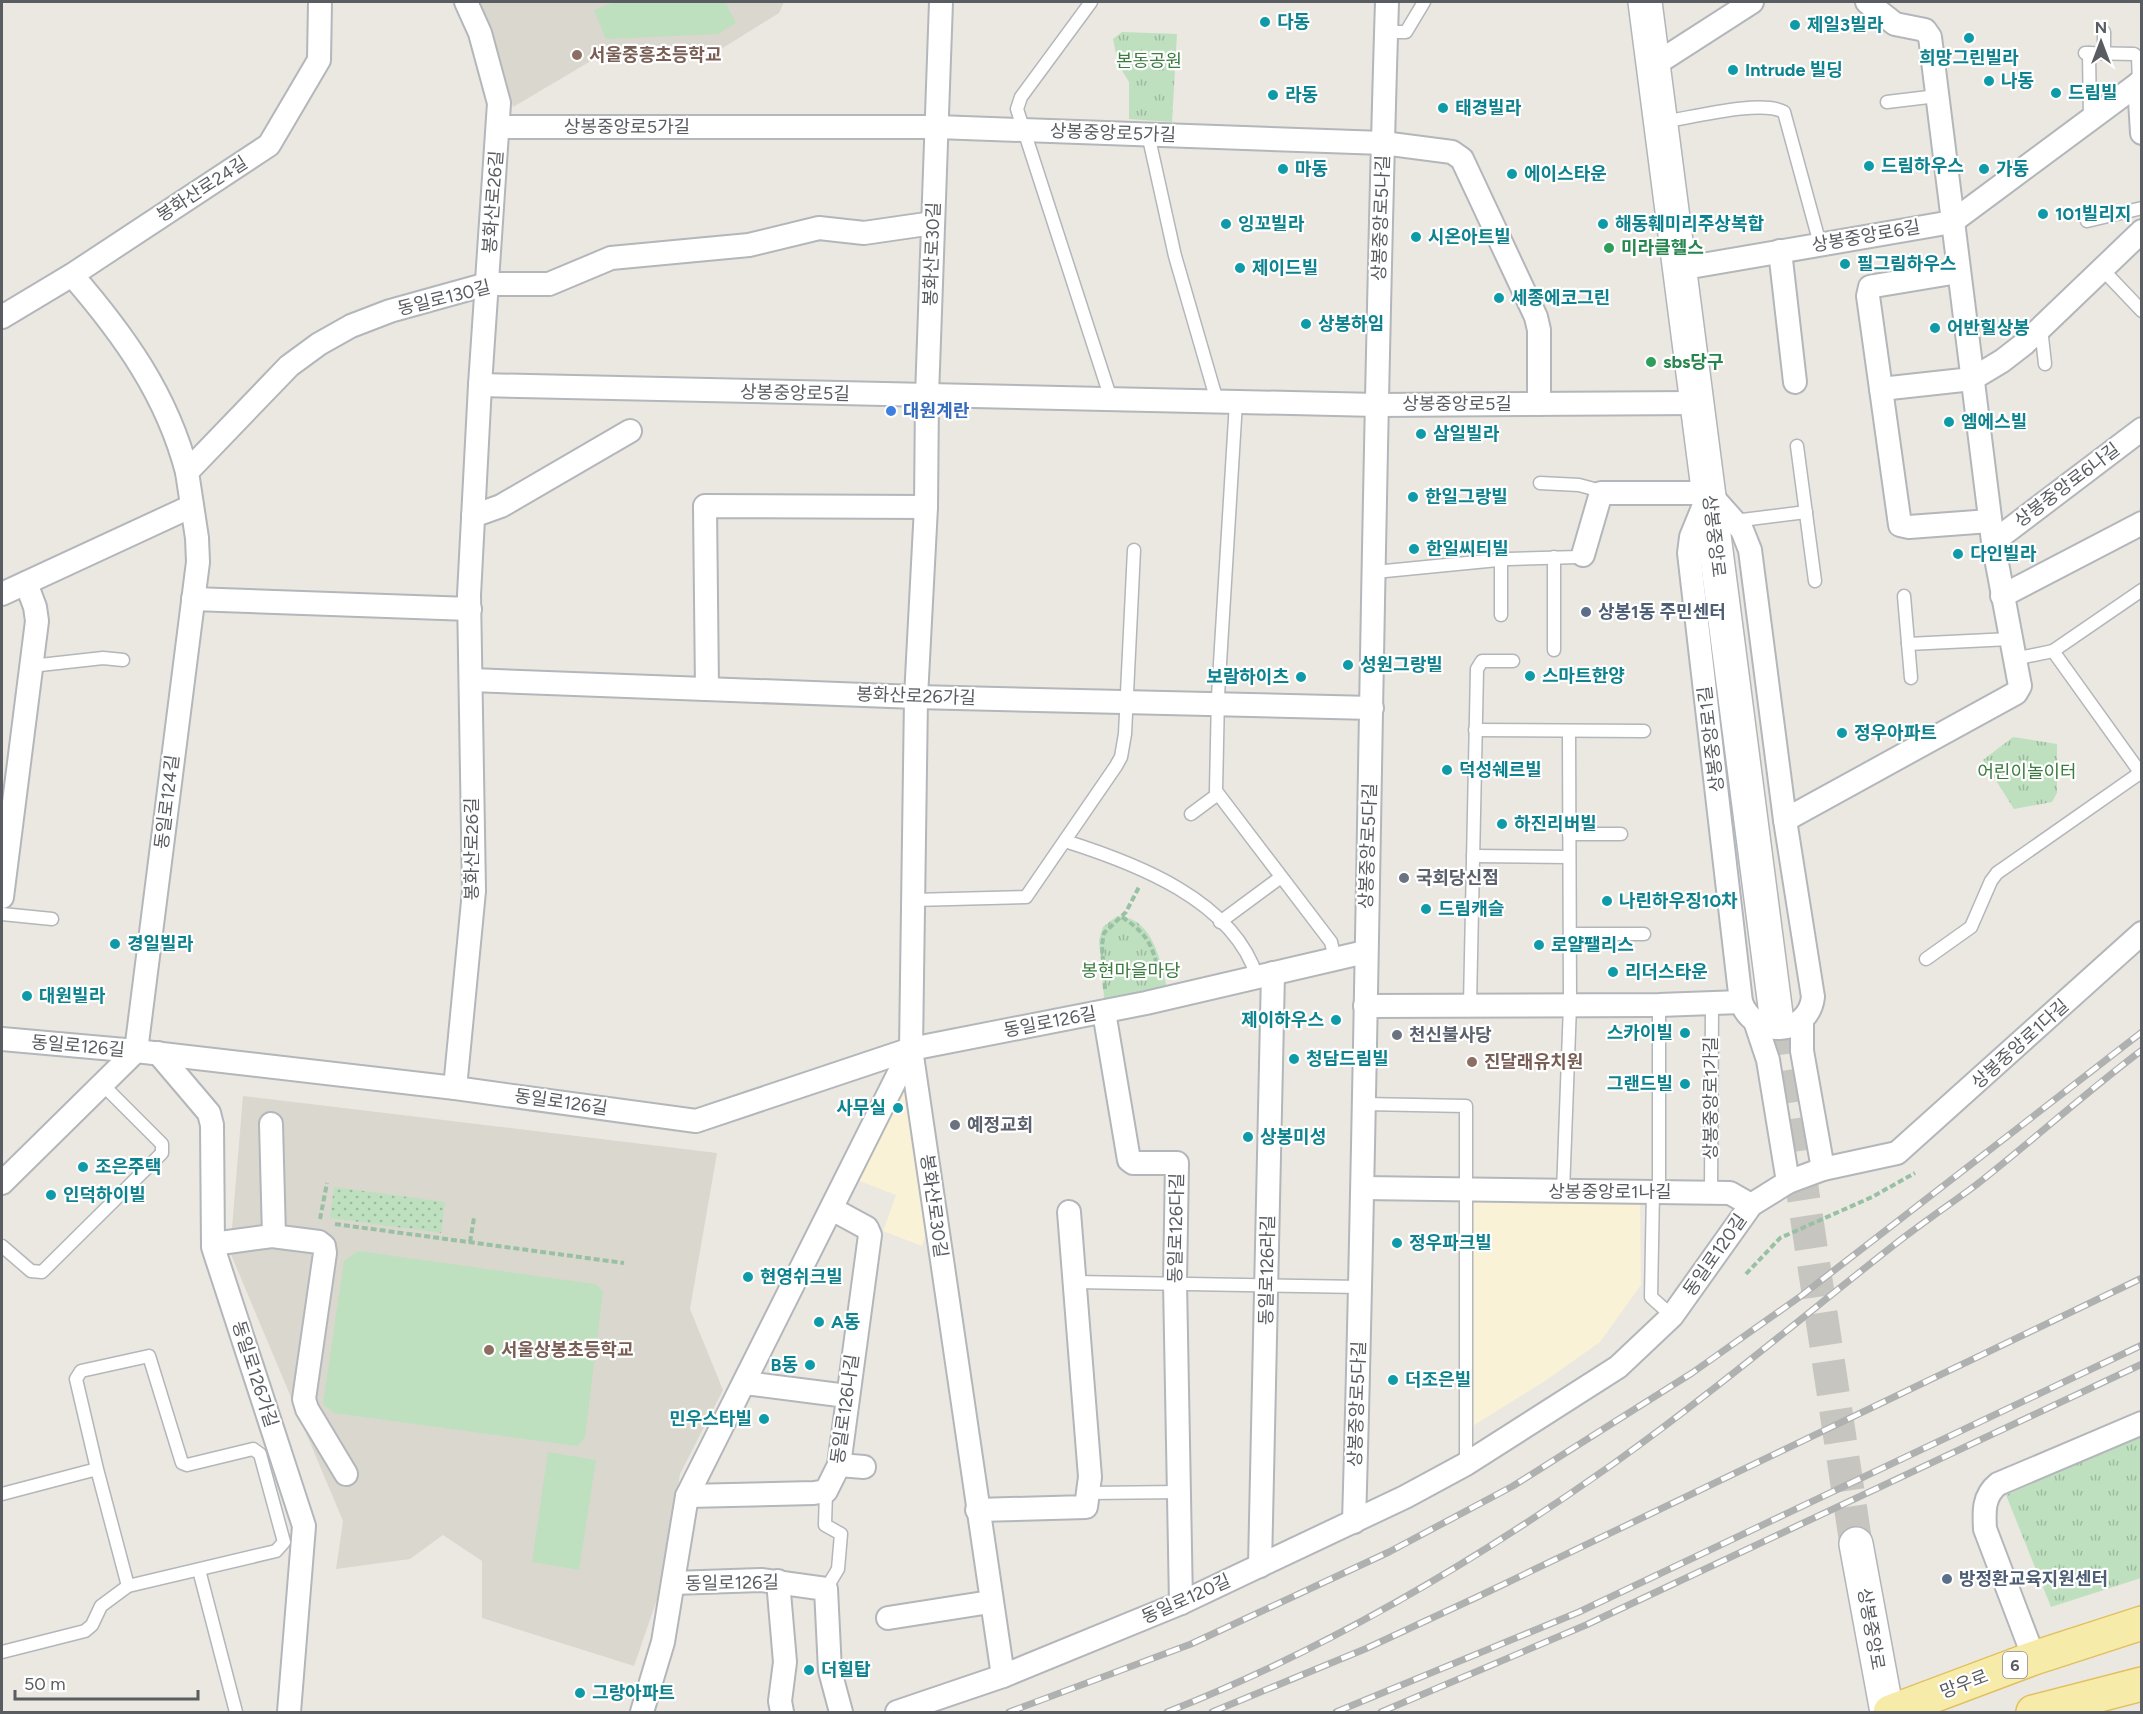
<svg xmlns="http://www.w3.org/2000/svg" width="2143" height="1714" viewBox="0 0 2143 1714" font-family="Figtree,'Noto Sans KR',sans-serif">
  <defs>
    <pattern id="grass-dots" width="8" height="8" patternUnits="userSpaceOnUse" patternTransform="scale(1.5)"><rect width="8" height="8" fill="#bee0bf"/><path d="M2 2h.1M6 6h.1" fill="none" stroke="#9db99f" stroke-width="1.8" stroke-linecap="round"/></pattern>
    <pattern id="park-tufts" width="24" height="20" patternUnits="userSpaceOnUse" patternTransform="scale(1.5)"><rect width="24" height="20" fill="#bee0bf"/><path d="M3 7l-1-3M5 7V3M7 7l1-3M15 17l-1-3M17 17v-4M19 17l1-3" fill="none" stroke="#9db99f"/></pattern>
  </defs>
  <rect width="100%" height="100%" fill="#eae8e0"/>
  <g fill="#f9f2d6">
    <polygon points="899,1085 911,1086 926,1234 922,1246 883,1231 896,1195 854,1179"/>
    <polygon points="1472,1199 1640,1202 1641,1285 1600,1342 1545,1381 1471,1427"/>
  </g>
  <g fill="#dad7ce">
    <polygon points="475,2 784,2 779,13 718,51 596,58 513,107 505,77"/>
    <polygon points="243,1096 717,1153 690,1309 723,1390 680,1474 661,1588 634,1666 482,1618 482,1561 443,1535 410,1559 336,1569 343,1521 230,1252"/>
  </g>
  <polygon fill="url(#grass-dots)" points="334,1187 445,1202 441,1233 330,1218"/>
  <g fill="url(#park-tufts)">
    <polygon points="1122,32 1177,34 1172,122 1129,119 1129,82 1118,64 1113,39"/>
    <polygon points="2013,737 2057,744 2057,793 2052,802 2014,809 1983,760"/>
    <path d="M1117,916c38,1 44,50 52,79l-64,14 -6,-69 4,-13z"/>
    <polygon points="2141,1434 2141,1578 2051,1607 2006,1495"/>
  </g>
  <g fill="#bee0bf">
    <polygon points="614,2 731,2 726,4 736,23 718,34 606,39 594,10"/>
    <polygon points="358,1251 595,1284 603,1291 585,1437 577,1446 334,1413 323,1404 344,1261"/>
    <polygon points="548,1452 596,1460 579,1570 532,1562"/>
  </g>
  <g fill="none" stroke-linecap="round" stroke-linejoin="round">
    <polyline stroke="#c6c5c0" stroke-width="33" stroke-dasharray="33 16" stroke-linecap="butt" points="1777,1022 1856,1544"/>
    <defs>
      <g id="service">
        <polyline points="1091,2 1021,97 1017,109 1111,399"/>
        <polyline points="1386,32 1406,32 1424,2"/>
        <polyline points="2104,32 2104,53"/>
        <polyline points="2085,53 2134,54 2138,57 2139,83"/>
        <polyline points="2089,53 2090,119"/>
        <polyline points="1887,102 1937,96"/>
        <path d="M1663,122c27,-4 98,-23 121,-10l36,132"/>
        <polyline points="1148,134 1175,256 1217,401"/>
        <polyline points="2087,221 2142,208"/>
        <polyline points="2102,269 2142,311"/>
        <polyline points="2041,328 2045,364"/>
        <polyline points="1236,402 1218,696 1216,791 1331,942 1335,959"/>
        <polyline points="1797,446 1815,581"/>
        <polyline points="1540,483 1579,485 1605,492"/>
        <polyline points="1734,521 1806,512"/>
        <polyline points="1554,557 1554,650"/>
        <polyline points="1501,559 1501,615"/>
        <polyline points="1375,572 1508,559 1578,557 1583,555"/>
        <polyline points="1904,596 1911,678"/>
        <polyline points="1908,644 2010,639"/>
        <polyline points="2053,651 2142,775"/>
        <polyline points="2014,659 2053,651 2142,590"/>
        <polyline points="31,666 103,658 123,660"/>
        <polyline points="1475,730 1644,731"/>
        <polyline points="1191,814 1218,794"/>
        <polyline points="1569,834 1621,834"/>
        <path d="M1065,841c70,22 168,59 192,136"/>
        <polyline points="1473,856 1569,857"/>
        <polyline points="913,900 1026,897 1116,766 1121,757 1125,734 1134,550"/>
        <polyline points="2,914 52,919"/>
        <polyline points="1220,922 1281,877"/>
        <polyline points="1570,934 1644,934"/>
        <polyline points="1926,959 1971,927 1991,881 1997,873 2140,773"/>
        <polyline points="1470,1005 1477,669 1482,661 1513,661"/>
        <polyline points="1659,1005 1659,1192"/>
        <polyline points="1364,1104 1466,1106 1466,1464"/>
        <polyline points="1563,1192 1570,1005 1569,731"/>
        <polyline points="1653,1192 1651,1297 1672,1316"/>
        <polyline points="1711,1193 1712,1003"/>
        <polyline points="2,1246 31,1271 42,1272 162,1153 162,1144 102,1084"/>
        <polyline points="1076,1282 1361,1287"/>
        <polyline points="826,1491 825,1525 841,1534 838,1569 826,1589"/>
        <polyline points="1088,1493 1181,1492"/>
        <polyline points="2,1494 97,1469 128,1586 276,1551 284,1542 260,1454 253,1449 187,1465 182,1463 149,1356 81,1371 76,1379 97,1469"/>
        <polyline points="199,1570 236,1712"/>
        <polyline points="2,1652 85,1631 92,1625 101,1606 128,1586"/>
      </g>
      <g id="minor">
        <polyline points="941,2 927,396 926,507 916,697 911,1049 1003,1676"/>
        <polyline points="1651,67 1752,2"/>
        <polyline points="2139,83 2142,133"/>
        <polyline points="499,127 937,127 1383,143 1452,152 1462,159 1536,317 1539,330 1539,404"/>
        <polyline points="1780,251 1795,382"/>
        <polyline points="1679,269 1952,222 2142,81"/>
        <polyline points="1958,272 1874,286 1870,287 1868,296 1900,525 1909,527 1990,521"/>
        <path d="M72,275c52,60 95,120 115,197"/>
        <polyline points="2,317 72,275 269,145 319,60 320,2"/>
        <polyline points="480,385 1377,405 1697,403"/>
        <polyline points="1881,389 1972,379 2002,361 2024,344 2142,231"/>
        <path d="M1709,493l33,37 8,20 35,270 28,177c-5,40 -59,41 -72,5l-52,-449 2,-16z"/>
        <polyline points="473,516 501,506 630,431"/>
        <polyline points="1993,542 2142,429"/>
        <polyline points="1583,555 1601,493 1709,493"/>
        <polyline points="2,594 192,506"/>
        <polyline points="2002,596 2142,523"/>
        <polyline points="193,599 470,609"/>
        <polyline points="471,680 916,697 1372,708"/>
        <polyline points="707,689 705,506 926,507"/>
        <polyline points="1785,820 2016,693 2020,686 1993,542 1930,37 1925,30 1895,24 1867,2"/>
        <polyline points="2,897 37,621 35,607 26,583"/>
        <polyline points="1365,1006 1659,1005 1741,1002"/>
        <polyline points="1104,1012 1129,1160 1133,1163 1177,1163 1175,1282 1181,1603"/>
        <polyline points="1802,1020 1802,1051 1823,1169"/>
        <polyline points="1755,1021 1768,1060 1788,1182"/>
        <polyline points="2,1039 136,1051 455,1088 696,1121 911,1049 1146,1003 1365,952"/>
        <polyline points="158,1053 209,1113 212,1125 213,1247 304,1526 289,1712"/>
        <polyline points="455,1088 474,891 469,595 480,385 499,103 480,33 466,2"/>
        <polyline points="271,1124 274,1236"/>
        <polyline points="2,1183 136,1051 198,562 197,538 187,472 289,366 319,344 351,326 390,311 487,284 549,284 611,258 749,245 819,228 864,233 933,223"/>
        <polyline points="1363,1188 1730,1193 1751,1205"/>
        <polyline points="213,1244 272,1236 319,1242 324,1246 325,1253 304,1399 307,1409 346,1474"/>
        <polyline points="745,1383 847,1396"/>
        <polyline points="839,1465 864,1467"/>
        <polyline points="687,1496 814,1493 826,1491 839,1465 870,1235 867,1228 832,1209"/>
        <polyline points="977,1510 1086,1507 1090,1477 1069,1212"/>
        <path d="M1354,1522c15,-507 17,-1014 33,-1520"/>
        <polyline points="1260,1566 1273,973"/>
        <polyline points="778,1581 785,1662 780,1701 782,1712"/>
        <polyline points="673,1583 761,1580 826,1589 830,1671 841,1712"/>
        <polyline points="888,1618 990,1602"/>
        <path d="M2034,1658l-49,-129c-1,-17 -2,-33 13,-45l144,-61"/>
        <polyline points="642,1712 663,1642 687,1496 911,1049"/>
        <polyline points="897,1712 1003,1676 1181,1603 1405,1497 1466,1464 1618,1367 1672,1316 1751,1205 1788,1182 1823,1169 1897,1153 2142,933"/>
      </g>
      <g id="secondary">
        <polyline points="1645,2 1777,1022"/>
        <polyline points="1856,1544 1887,1712"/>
      </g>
      <g id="primary">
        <polyline points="1890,1712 2034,1658 2142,1623"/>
        <polyline points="2033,1712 2142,1684"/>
      </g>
    </defs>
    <use href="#service" stroke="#b3b6ba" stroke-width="15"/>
    <use href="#minor" stroke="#b3b6ba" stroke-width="26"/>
    <use href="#secondary" stroke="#b2b5b9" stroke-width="36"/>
    <use href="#primary" stroke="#e2c061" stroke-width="36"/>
    <g stroke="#99c0a4" stroke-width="4" stroke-dasharray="6 3" stroke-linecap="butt">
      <path d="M1122,917c27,18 30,28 38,59"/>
      <polyline points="1105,989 1102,945 1104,933 1126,912 1139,887"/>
      <polyline points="320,1219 327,1183"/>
      <polyline points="335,1224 624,1263"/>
      <polyline points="470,1242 474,1218"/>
      <polyline points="1746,1274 1780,1238 1872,1197 1915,1173"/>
    </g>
    <use href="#service" stroke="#fff" stroke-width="12"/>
    <use href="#minor" stroke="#fff" stroke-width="22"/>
    <use href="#secondary" stroke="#fff" stroke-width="33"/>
    <use href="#primary" stroke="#f6eba9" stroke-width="33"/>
    <defs>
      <g id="rail">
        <polyline points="1009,1712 1191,1644 1389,1552 1513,1486 1692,1373 1801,1296 2142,1032"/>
        <path d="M1167,1712c159,-62 307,-150 446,-248 97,-69 188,-146 281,-219 27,-21 55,-40 82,-60 56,-44 109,-92 166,-135"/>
        <polyline points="1212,1712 1365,1649 1475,1598 2142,1278"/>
        <polyline points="1336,1712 1579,1612 2142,1345"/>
        <polyline points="1381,1712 1586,1625 2142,1364"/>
      </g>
    </defs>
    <use href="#rail" stroke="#afb0b0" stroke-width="7"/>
    <use href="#rail" stroke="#fff" stroke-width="4.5" stroke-dasharray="14" stroke-linecap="butt"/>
  </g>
  <g fill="#0f9aa8" stroke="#fff" stroke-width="2">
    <circle cx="1265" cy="22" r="6"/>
    <circle cx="1795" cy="25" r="6"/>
    <circle cx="1969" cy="38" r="6"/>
    <circle cx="1733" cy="70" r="6"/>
    <circle cx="1989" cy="81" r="6"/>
    <circle cx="2056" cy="93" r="6"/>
    <circle cx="1273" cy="95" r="6"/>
    <circle cx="1443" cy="108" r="6"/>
    <circle cx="1869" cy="166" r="6"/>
    <circle cx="1283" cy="169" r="6"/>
    <circle cx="1984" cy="169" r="6"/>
    <circle cx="1512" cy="174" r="6"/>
    <circle cx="2043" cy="214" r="6"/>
    <circle cx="1226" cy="224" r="6"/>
    <circle cx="1603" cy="224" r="6"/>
    <circle cx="1416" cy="237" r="6"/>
    <circle cx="1845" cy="264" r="6"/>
    <circle cx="1240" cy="268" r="6"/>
    <circle cx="1499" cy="298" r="6"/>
    <circle cx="1306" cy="324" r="6"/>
    <circle cx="1935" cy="328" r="6"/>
    <circle cx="1949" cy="422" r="6"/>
    <circle cx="1421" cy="434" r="6"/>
    <circle cx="1413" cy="497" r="6"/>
    <circle cx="1414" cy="549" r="6"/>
    <circle cx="1958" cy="554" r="6"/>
    <circle cx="1348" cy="665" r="6"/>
    <circle cx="1530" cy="676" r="6"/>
    <circle cx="1301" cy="677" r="6"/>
    <circle cx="1842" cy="733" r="6"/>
    <circle cx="1447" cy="770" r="6"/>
    <circle cx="1502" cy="824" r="6"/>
    <circle cx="1607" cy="901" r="6"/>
    <circle cx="1426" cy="909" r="6"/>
    <circle cx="115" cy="944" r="6"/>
    <circle cx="1539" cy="945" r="6"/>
    <circle cx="1613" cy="972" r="6"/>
    <circle cx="27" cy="996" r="6"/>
    <circle cx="1336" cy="1020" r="6"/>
    <circle cx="1685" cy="1033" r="6"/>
    <circle cx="1294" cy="1059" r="6"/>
    <circle cx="1685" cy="1084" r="6"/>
    <circle cx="898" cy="1108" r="6"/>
    <circle cx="1248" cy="1137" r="6"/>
    <circle cx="83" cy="1167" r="6"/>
    <circle cx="51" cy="1195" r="6"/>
    <circle cx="1397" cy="1243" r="6"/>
    <circle cx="748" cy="1277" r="6"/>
    <circle cx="819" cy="1322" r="6"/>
    <circle cx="810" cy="1365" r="6"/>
    <circle cx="1393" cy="1380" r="6"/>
    <circle cx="764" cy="1419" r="6"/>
    <circle cx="809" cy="1670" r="6"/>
    <circle cx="580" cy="1693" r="6"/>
  </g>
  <g fill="#8d6e63" stroke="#fff" stroke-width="2">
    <circle cx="577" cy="55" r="6"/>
    <circle cx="1472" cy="1062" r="6"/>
    <circle cx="489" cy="1350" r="6"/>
  </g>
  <g fill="#2e9e5b" stroke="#fff" stroke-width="2">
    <circle cx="1609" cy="248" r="6"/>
    <circle cx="1651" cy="362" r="6"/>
  </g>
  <circle fill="#3f7fe0" stroke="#fff" stroke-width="2" cx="891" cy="411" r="6"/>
  <g fill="#5c6f8a" stroke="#fff" stroke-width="2">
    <circle cx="1586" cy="612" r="6"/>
    <circle cx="1947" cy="1579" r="6"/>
  </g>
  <g fill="#6b7280" stroke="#fff" stroke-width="2">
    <circle cx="1404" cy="878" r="6"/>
    <circle cx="1397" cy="1035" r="6"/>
    <circle cx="955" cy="1125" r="6"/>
  </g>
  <g text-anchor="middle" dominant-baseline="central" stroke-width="4.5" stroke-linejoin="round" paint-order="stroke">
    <rect fill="#fff" stroke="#8b8d90" stroke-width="1.5" x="2003" y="1652" width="24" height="26" rx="4.5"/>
    <g font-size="16" font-weight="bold" fill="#595c60">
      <text x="2015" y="1665">6</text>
    </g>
    <g font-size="18" font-weight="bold" fill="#0d838f" stroke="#fff" text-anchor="start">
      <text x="1277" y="22">다동</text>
      <text x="1807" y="25">제일3빌라</text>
      <text x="1969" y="58" text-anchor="middle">희망그린빌라</text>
      <text x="1745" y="70">Intrude 빌딩</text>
      <text x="2001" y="81">나동</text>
      <text x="2068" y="93">드림빌</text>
      <text x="1285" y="95">라동</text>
      <text x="1455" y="108">태경빌라</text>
      <text x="1881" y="166">드림하우스</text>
      <text x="1295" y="169">마동</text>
      <text x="1996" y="169">가동</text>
      <text x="1524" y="174">에이스타운</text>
      <text x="2055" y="214">101빌리지</text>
      <text x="1238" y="224">잉꼬빌라</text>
      <text x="1615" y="224">해동훼미리주상복합</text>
      <text x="1428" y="237">시온아트빌</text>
      <text x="1857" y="264">필그림하우스</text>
      <text x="1252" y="268">제이드빌</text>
      <text x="1511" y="298">세종에코그린</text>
      <text x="1318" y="324">상봉하임</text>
      <text x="1947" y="328">어반힐상봉</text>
      <text x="1961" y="422">엠에스빌</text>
      <text x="1433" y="434">삼일빌라</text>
      <text x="1425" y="497">한일그랑빌</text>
      <text x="1426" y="549">한일씨티빌</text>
      <text x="1970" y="554">다인빌라</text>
      <text x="1360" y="665">성원그랑빌</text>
      <text x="1542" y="676">스마트한양</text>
      <text x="1289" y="677" text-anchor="end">보람하이츠</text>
      <text x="1854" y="733">정우아파트</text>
      <text x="1459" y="770">덕성쉐르빌</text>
      <text x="1514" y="824">하진리버빌</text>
      <text x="1619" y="901">나린하우징10차</text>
      <text x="1438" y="909">드림캐슬</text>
      <text x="127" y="944">경일빌라</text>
      <text x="1551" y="945">로얄팰리스</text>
      <text x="1625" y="972">리더스타운</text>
      <text x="39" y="996">대원빌라</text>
      <text x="1324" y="1020" text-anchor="end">제이하우스</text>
      <text x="1673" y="1033" text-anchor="end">스카이빌</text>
      <text x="1306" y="1059">청담드림빌</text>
      <text x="1673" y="1084" text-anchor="end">그랜드빌</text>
      <text x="886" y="1108" text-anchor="end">사무실</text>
      <text x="1260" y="1137">상봉미성</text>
      <text x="95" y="1167">조은주택</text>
      <text x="63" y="1195">인덕하이빌</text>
      <text x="1409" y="1243">정우파크빌</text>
      <text x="760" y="1277">현영쉬크빌</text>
      <text x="831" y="1322">A동</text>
      <text x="798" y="1365" text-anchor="end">B동</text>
      <text x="1405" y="1380">더조은빌</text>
      <text x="752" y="1419" text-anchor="end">민우스타빌</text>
      <text x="821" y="1670">더힐탑</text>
      <text x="592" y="1693">그랑아파트</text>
    </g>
    <g font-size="18" font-weight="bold" fill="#785e54" stroke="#fff" text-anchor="start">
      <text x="589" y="55">서울중흥초등학교</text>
      <text x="1484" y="1062">진달래유치원</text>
      <text x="501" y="1350">서울상봉초등학교</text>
    </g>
    <g font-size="18" fill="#3b7c3f" stroke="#fff">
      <text x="1149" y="61">본동공원</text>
      <text x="2027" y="772">어린이놀이터</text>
      <text x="1131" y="971">봉현마을마당</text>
    </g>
    <g font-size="18" fill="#595c60" stroke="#fff">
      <text x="627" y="127">상봉중앙로5가길</text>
      <text transform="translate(1113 133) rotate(2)">상봉중앙로5가길</text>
      <text transform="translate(202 189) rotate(-33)">봉화산로24길</text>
      <text transform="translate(493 202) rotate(-86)">봉화산로26길</text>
      <text transform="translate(1381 218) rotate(-88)">상봉중앙로5나길</text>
      <text transform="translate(1866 236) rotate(-10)">상봉중앙로6길</text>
      <text transform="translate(932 254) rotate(-88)">봉화산로30길</text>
      <text transform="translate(444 298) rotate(-14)">동일로130길</text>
      <text transform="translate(795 393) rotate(1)">상봉중앙로5길</text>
      <text x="1457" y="404">상봉중앙로5길</text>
      <text transform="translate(2067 485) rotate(-37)">상봉중앙로6나길</text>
      <text transform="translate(1714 536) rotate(83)">상봉중앙로</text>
      <text transform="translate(916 696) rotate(2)">봉화산로26가길</text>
      <text transform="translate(1711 739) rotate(-97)">상봉중앙로1길</text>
      <text transform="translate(167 802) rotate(-83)">동일로124길</text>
      <text transform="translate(1368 846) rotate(-88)">상봉중앙로5다길</text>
      <text transform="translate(472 849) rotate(-90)">봉화산로26길</text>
      <text transform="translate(1050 1022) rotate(-11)">동일로126길</text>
      <text transform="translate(2020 1044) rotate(-42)">상봉중앙로1다길</text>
      <text transform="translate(78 1046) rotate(5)">동일로126길</text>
      <text transform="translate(1711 1098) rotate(-90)">상봉중앙로1가길</text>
      <text transform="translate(561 1102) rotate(8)">동일로126길</text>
      <text x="1610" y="1192">상봉중앙로1나길</text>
      <text transform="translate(934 1206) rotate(82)">봉화산로30길</text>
      <text transform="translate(1176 1228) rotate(-89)">동일로126다길</text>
      <text transform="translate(1715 1255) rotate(-55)">동일로120길</text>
      <text transform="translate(1267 1270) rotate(-89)">동일로126라길</text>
      <text transform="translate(255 1374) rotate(72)">동일로126가길</text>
      <text transform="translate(1357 1404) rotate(-88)">상봉중앙로5다길</text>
      <text transform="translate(845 1409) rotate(-82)">동일로126나길</text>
      <text transform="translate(732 1583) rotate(-1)">동일로126길</text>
      <text transform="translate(1186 1599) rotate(-24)">동일로120길</text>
      <text transform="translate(1871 1629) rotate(80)">상봉중앙로</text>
      <text transform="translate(1964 1684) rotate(-21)">망우로</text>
    </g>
    <g font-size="18" font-weight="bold" fill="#27864d" stroke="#fff" text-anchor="start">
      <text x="1621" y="248">미라클헬스</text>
      <text x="1663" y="362">sbs당구</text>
    </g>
    <g font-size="18" font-weight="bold" fill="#366cbe" stroke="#fff" text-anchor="start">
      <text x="903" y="411">대원계란</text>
    </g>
    <g font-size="18" font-weight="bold" fill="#4e5e75" stroke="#fff" text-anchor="start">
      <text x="1598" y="612">상봉1동 주민센터</text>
      <text x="1959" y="1579">방정환교육지원센터</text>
    </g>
    <g font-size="18" font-weight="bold" fill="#5b616d" stroke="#fff" text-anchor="start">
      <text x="1416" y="878">국회당신점</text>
      <text x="1409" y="1035">천신불사당</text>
      <text x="967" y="1125">예정교회</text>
    </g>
  </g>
  <rect width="2143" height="1714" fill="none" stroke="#595c60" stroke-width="6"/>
  <g transform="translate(2101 42)" stroke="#ffffff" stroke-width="4.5" paint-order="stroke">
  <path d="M0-4.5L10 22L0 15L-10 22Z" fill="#595c60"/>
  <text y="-9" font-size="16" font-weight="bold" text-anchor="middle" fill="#595c60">N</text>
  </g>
  <path d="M15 1690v9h183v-9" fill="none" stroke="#595c60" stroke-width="3"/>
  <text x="24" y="1690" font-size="18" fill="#595c60" stroke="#ffffff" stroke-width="4.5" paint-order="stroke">50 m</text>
</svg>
